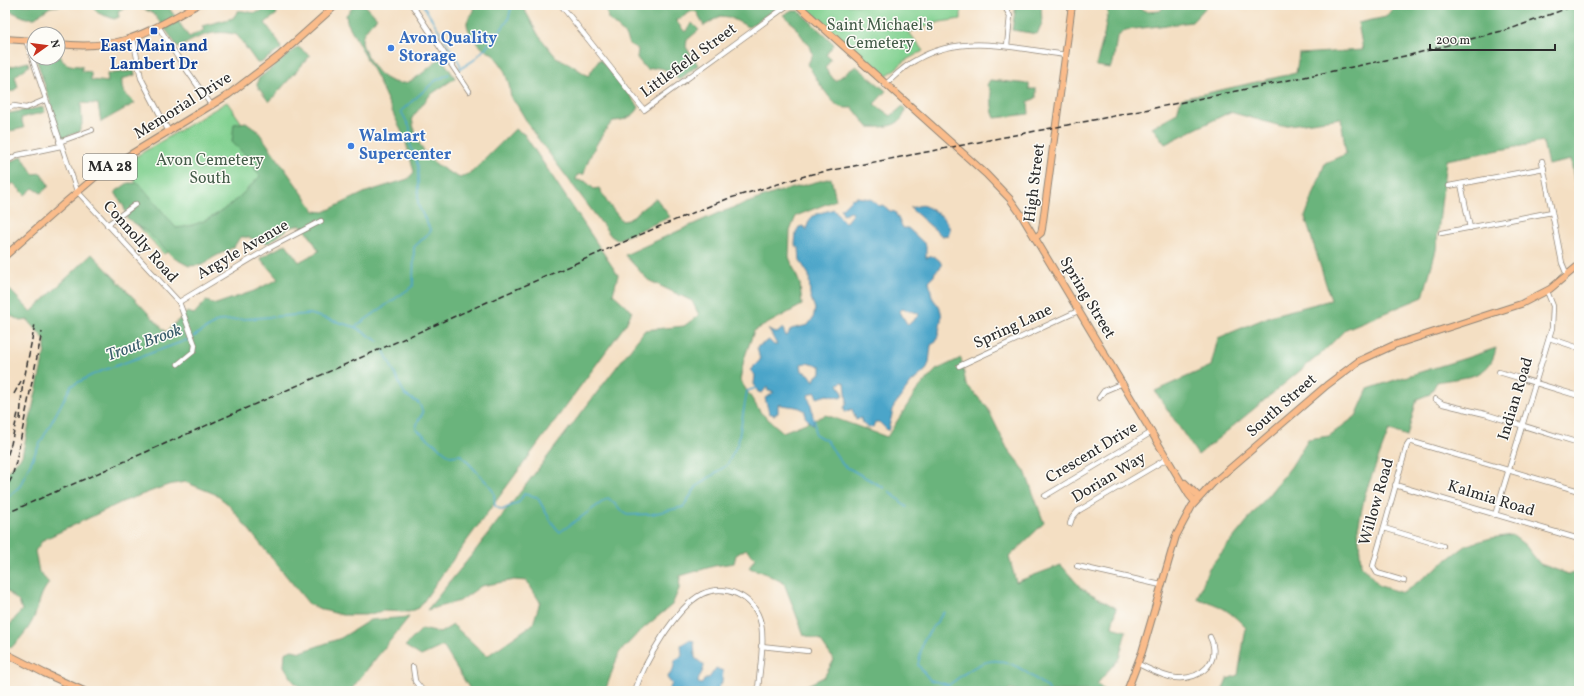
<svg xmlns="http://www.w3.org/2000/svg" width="1584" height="696" viewBox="0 0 1584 696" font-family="Vollkorn,serif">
  <rect width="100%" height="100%" fill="#fdfcf7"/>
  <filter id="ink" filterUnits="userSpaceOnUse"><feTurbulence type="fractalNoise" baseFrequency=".025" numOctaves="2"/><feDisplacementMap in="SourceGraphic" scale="8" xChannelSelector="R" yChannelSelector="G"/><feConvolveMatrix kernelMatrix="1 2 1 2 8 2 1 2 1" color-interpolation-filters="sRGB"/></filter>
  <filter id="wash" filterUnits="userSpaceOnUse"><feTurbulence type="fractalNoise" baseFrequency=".012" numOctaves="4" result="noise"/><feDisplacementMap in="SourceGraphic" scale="16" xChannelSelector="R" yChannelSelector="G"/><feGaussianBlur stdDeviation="0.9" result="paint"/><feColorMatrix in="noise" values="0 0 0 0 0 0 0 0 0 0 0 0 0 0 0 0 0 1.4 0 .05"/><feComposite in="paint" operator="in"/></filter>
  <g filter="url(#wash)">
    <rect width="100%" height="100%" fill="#f4dfc3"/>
    <g fill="#83d292" stroke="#577e5e">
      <polygon points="802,5 961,5 961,19 940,22 909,32 923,51 906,60 884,78"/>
      <polygon points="227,102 284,183 164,254 128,215 144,197 125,163"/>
    </g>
    <g fill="#6ab47c" stroke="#4a7054">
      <polygon points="5,5 66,5 50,7 35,18 26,18 10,11"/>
      <path d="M92,5h75l22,32 15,-7 -2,-4 31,-8 5,-7c7,-1 14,3 20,1 6,-1 10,-6 15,-7l4,9 -12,9 14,19 2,7 -21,14h-3l-20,-28c-22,-7 -40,2 -59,13 -3,-6 -22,-32 -26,-35 -9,-6 -26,-8 -34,-2l1,6 -5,2 -16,-6z"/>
      <path d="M355,5h10l12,13c-6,6 -15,14 -15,22 -1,8 13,31 19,35 6,5 15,9 22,8 11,0 30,-19 38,-26l14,21 -25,17 -18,23c5,33 19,46 48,60l12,-6 43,-43 9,5 94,141 -5,19 19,17 -6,13 -185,252 -22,32 -10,4 -26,-1 -18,4h-23l-19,-5 -14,-6 -81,-100 -13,-10 -30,-12 -17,3 -46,17 -79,38 -8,11 4,21 10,11c-9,11 -9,19 -14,32 -5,13 -14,23 -24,33l-6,-4v-11l3,-6 14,-17 -3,-8 -13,-12 2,-22 -3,-1v-93l17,-18 23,-105v-11l-17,-20 -7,1 -16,-8v-21l4,-3 22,23 61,-58 74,78 21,-20 7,2 12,-13 10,3 38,-13 24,-12 -18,-21 26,-14 13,18 20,-11 -11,-18 -8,-8 -11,3 -20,15c-12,-1 -17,-7 -29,-6l-6,10 -20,10 -12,8 -13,1 -15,-8 -27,-26 -20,-14 -3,-11 -9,-15 13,-9h11l37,45c35,-3 61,-27 84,-52l-16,-22 -12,-12 2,-18 12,-2 11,8 58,81 9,1 42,-20 42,-13 6,-7 -9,-33 -28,-61 -30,-56 -1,-7z"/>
      <path d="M472,5h50l17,31 17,21 14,7 18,12 12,-17 39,48c-4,10 -17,14 -26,14 -12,14 -25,35 -29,53l-7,1 -1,5 9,1 9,8 5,-1 8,14 15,19 6,-1 28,-22 14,19 -53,23 -6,-4 -78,-104 -16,-27 -6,-7 -2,-14 -6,-17 -11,-14c-10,-1 -26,-21 -25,-31 1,-4 5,-7 7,-11z"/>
      <path d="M606,5h118l1,2 3,-2h53l-32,22 -20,-10 -9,-1 -16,10 -7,-14 -5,-1 -16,10 9,11 7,-9 7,7 -12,10 -1,7 12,18 -19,15c-10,-9 -18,-16 -32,-10l-10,-12 1,-9 -9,-5 -5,-11 -16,-14z"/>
      <polygon points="1016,5 1041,5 1042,23 1037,34 1012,30"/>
      <polygon points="1109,5 1131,5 1148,12 1160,11 1165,5 1208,5 1192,22 1126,30 1117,37 1113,63 1110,68 1096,66 1104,35"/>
      <polygon points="1395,5 1579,5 1579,197 1577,198 1571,160 1548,165 1543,142 1446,160 1436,250 1423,297 1346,329 1324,351 1198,455 1155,391 1211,366 1218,338 1273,315 1331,300 1305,217 1325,163 1346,154 1341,118 1281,126 1230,112 1165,144 1152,127 1177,113 1181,99 1296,73 1299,54 1363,50 1358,23 1386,17"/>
      <path d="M790,11h9l35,33 -8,11 5,4 -6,9 10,13 21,-15 30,25 -12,13 17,12 12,-10 2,3c-1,18 -23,19 -37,18l-15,-19c-4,0 -10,0 -13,-1 -10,-5 -27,-33 -32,-43l5,-10 -2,-5 -18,-25 -10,-9z"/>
      <polygon points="298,47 310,56 269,102 257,86 258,79"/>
      <path d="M58,48h2c-1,16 8,18 22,18v5l9,1v8l17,2 -1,-8 27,-3 1,4 -13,4c-1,16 4,14 13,24l-34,19 -3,-18 -17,-1 1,21 -3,8 -17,6 -26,-80h22z"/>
      <polygon points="28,62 29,66 15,76 18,87 13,91 5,92 5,68"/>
      <path d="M990,80l39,4v5h7v9l-8,4 1,12 -34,4c-6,-11 0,-23 -8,-33z"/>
      <polygon points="44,107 45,112 21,118 24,128 5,132 5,114"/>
      <polygon points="22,156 33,174 41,173 49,186 41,193 33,188 25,195 13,183 5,189 5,165"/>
      <polygon points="831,178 836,200 796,216 790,231 789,257 800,284 802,305 754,331 744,359 740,380 761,413 783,432 826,415 887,437 917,390 936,370 961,358 966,384 987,407 1007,448 1025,471 1044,523 1009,557 1016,582 1061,565 1081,588 1116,608 1112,627 1126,631 1119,658 1097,684 1105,691 1018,691 1010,689 1007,691 802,691 803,687 824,677 834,660 820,640 804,635 784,583 762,572 749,568 755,558 746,549 736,555 734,563 714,566 680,576 679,589 672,605 639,632 619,653 605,691 471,691 443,646 421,656 405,646 422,629 440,633 453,625 487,656 533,624 540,602 527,581 514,580 481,586 460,601 427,610 475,551 645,330 684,326 699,315 692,301 648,280 625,255 716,214 778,192"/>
      <path d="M1496,348c-6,33 -33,28 -59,34l-7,12 -13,5 -10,37 -18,-6 -24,64 -7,34 3,37 19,21 23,7 64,-48 24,-7 21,-3 13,10 15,19 28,10 11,-1v118h-357l5,-12 11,-4 8,-47c-16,-17 -26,-24 -49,-29l12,-31 82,-101 17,-28 21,-3 27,-20 12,-27c42,-15 86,-26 128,-41z"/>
      <polygon points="409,617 353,687 352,691 304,691 294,682 284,666 285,653 292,650 301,652 341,638 370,620"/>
    </g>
    <g fill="#4ca5c9" stroke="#3c687a" fill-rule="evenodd">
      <path d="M857,197l14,2 8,7 4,-1 7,6 5,1 8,16h5l18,17v13l8,-2 6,5 2,5 -7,6 -1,4 -5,5c1,5 2,11 3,15 1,5 8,9 9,16 2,5 -3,24 -5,30l-5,3 -2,18 -3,7 -15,13 -17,23 -6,25 -9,-9h-4l-2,5 -4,1 -5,-3 -3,-7 -5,2 -4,-11 -7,3 -1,-4 3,-6 -2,-19 -3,-1 -4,2 5,9 -1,4 -2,1 -13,-3 -10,3 -2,-6 -7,3 4,14 2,17 -9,-9v-6c-7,-6 -18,-4 -27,-7v9l-4,2 -5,-2 -4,-15 9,-6 -6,-1 -1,-4 -5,6 -4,-1 -4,-8 1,-9 -5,-5 10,-10 -3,-13 12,-7 5,5h3l-9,-17 4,4 5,1 6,-5 2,7 2,1 4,-7 17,-4 5,-7 2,-9 -5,-14 -1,-20 -9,-14 -1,-13 -4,-3 1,-13 3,-5 4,-1 4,4c1,-18 13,-16 27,-21l10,13h2l7,-9 -4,-2 -6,4 -2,-6 10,-10zM902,309l16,4 1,2 -11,10 -9,-14zM806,363l15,3v7l-5,3 -2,5 -5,-7 -7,-3 -1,-7z"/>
      <path d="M922,205c11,4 26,13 28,25l-2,5 -6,1 -32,-28z"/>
      <path d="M689,640l5,1 1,17 9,7c0,7 -6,11 -6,18l4,1 2,-4 5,-2 7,-10 7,3 -1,11 -5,9h-49l4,-7 -5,-6 6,-8 2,-10 7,-4 -1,-11z"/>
    </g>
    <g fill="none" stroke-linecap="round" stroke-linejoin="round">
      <g stroke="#4ca5c9" stroke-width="1.5">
        <polyline points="423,5 460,64 460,69 474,60 493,40 508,20 512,5"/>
        <polyline points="355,327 413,286 414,247 431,231 418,205 418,166 409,141 410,128 401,111 435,81 449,74"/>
        <path d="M384,351l21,44 14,8 4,10 -5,8 -2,8 34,27 11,-1 29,31 4,7 1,13 7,4 17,-8 5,-8 13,3c8,12 12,25 23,35l48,-34 19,17 25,-1 31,-7 14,-21 30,-21 11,-22 9,-52 9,-3"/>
        <polyline points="812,416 815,422 815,434 827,441 843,465 884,488"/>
        <polyline points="889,491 907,507"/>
        <polyline points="5,500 20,486 36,451 71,386 96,373 190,339 218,321 310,314 355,327 378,341"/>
        <path d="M944,612l-21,29 -5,24 12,15 19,5c30,-23 47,-36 81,-10 7,5 15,10 20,16"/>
      </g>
    </g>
  </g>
  <g filter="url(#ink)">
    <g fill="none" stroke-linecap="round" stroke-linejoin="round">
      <defs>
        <g id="minor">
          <polyline points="412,5 469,91"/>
          <polyline points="561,5 644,110 788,5"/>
          <polyline points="997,5 1005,7 1010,16 1007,46"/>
          <polyline points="158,26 177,56 212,106"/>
          <polyline points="133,38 141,78 169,132"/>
          <polyline points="26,40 77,191 179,302 195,345 194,351 178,364"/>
          <path d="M885,85c10,-9 19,-19 31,-25 45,-27 100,-12 149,-5"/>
          <polyline points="5,109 14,106 26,108 45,100"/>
          <polyline points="59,142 92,130"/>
          <polyline points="1542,161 1562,263 1567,275"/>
          <polyline points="5,162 18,155 61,146"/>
          <polyline points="1461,184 1470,228"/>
          <polyline points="1449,186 1544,168"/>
          <polyline points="107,225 136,204"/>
          <polyline points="1441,233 1552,212"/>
          <polyline points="179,302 271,247 321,221"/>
          <polyline points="1549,338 1579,348"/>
          <polyline points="959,366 1078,311"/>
          <polyline points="1499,372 1579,396"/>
          <polyline points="1099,398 1104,391 1123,383"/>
          <polyline points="1435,399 1443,404 1485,414 1579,443"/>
          <polyline points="1395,485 1579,539"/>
          <polyline points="1045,496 1152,432"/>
          <polyline points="1495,515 1552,328 1553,306 1547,291"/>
          <polyline points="1070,524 1072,518 1078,511 1168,458"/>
          <polyline points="1384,528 1443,546"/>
          <polyline points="1077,566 1161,585"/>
          <polyline points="1404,581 1377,573 1373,566 1407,445 1409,442 1413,442 1579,491"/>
          <polyline points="761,646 808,651"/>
          <path d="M1138,664c12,5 25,13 38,14 25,2 46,-17 34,-41"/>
          <polyline points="413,667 415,681 423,691"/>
          <path d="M635,691c9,-28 40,-83 67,-97 11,-5 24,-5 35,0 13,6 21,16 24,30 4,19 -2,47 -3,67"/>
        </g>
        <g id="major">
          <polyline points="798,5 986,174 1010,199 1020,213 1189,495 1195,502"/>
          <polyline points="5,39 34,41"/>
          <path d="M58,44c64,7 85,-10 139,-39"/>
          <polyline points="1035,238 1041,233 1042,229 1072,5"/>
          <polyline points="5,256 67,201 100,173 228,95 279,56 336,5"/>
          <polyline points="1185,483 1199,497"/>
          <polyline points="5,653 44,673 84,691"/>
          <polyline points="1127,691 1142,652 1176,536 1192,506 1213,483 1327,385 1359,361 1394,345 1521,304 1550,289 1579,265"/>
        </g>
      </defs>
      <use href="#minor" stroke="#908577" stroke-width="6"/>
      <use href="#major" stroke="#908577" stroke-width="8"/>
      <use href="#minor" stroke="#fff" stroke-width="4.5"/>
      <use href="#major" stroke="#fabc8b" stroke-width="6"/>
      <g stroke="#2b2b2b" stroke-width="1.5" stroke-dasharray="6 3" stroke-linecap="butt">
        <polyline points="14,394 21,381"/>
        <polyline points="20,420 22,390 35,324"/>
        <polyline points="5,463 11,444 18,413"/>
        <polyline points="5,491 12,477 16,462 42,332"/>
        <polyline points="5,514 658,227 727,199 812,174 1135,112 1410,55 1513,28 1576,5"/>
      </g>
    </g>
  </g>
  <rect fill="#1a4fb4" stroke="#fdfcf7" stroke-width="1.5" x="150" y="27" width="8" height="8" rx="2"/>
  <g fill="#3f7fe0" stroke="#fdfcf7" stroke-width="1.5">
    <circle cx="391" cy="48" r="4"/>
    <circle cx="351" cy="146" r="4"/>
  </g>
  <g text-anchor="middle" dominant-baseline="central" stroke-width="3" stroke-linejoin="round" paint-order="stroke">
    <rect fill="#fdfcf7" stroke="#6a6a68" stroke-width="1" x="83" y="154" width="54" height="26" rx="3"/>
    <g font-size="15" font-weight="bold" fill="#2b2b2b">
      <text x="110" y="167">MA 28</text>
    </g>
    <g font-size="16" fill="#455d4a" stroke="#fdfcf7">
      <text x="880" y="26">Saint Michael's<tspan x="880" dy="18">Cemetery</tspan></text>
      <text x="210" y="161">Avon Cemetery<tspan x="210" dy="18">South</tspan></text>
    </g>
    <g font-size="16" font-weight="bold" fill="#366cbe" stroke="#fdfcf7" text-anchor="start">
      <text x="399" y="39">Avon Quality<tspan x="399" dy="18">Storage</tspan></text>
      <text x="359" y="137">Walmart<tspan x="359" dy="18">Supercenter</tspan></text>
    </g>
    <g font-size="16" font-weight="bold" fill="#164399" stroke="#fdfcf7">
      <text x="154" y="47">East Main and<tspan x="154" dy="18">Lambert Dr</tspan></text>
    </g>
    <g font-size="16" fill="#2b2b2b" stroke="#fdfcf7">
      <text transform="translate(689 61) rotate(-36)">Littlefield Street</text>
      <text transform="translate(183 106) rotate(-32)">Memorial Drive</text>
      <text transform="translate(1035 183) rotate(-83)">High Street</text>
      <text transform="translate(140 242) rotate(48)">Connolly Road</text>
      <text transform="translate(243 250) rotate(-30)">Argyle Avenue</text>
      <text transform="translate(1087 298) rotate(59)">Spring Street</text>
      <text transform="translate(1013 327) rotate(-25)">Spring Lane</text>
      <text transform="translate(1516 399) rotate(-73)">Indian Road</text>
      <text transform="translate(1282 406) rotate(-41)">South Street</text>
      <text transform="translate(1092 453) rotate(-31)">Crescent Drive</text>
      <text transform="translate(1109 478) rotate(-31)">Dorian Way</text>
      <text transform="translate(1491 499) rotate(17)">Kalmia Road</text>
      <text transform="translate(1377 502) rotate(-74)">Willow Road</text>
    </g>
    <g font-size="17" font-style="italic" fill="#385c6a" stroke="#fdfcf7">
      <text transform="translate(144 343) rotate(-20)">Trout Brook</text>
    </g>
  </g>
  <rect width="1584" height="696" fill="none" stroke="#fdfcf7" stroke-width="20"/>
  <g transform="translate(46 46) rotate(76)"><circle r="19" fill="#fdfcf7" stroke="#a9a8a5"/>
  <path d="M0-3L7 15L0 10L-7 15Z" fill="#c8321e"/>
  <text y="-6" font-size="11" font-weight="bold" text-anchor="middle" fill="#2b2b2b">N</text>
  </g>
  <path d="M1430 44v6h125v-6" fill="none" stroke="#2b2b2b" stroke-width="2"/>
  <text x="1436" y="44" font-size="12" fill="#2b2b2b" stroke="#fdfcf7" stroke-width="3" paint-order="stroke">200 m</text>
</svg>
